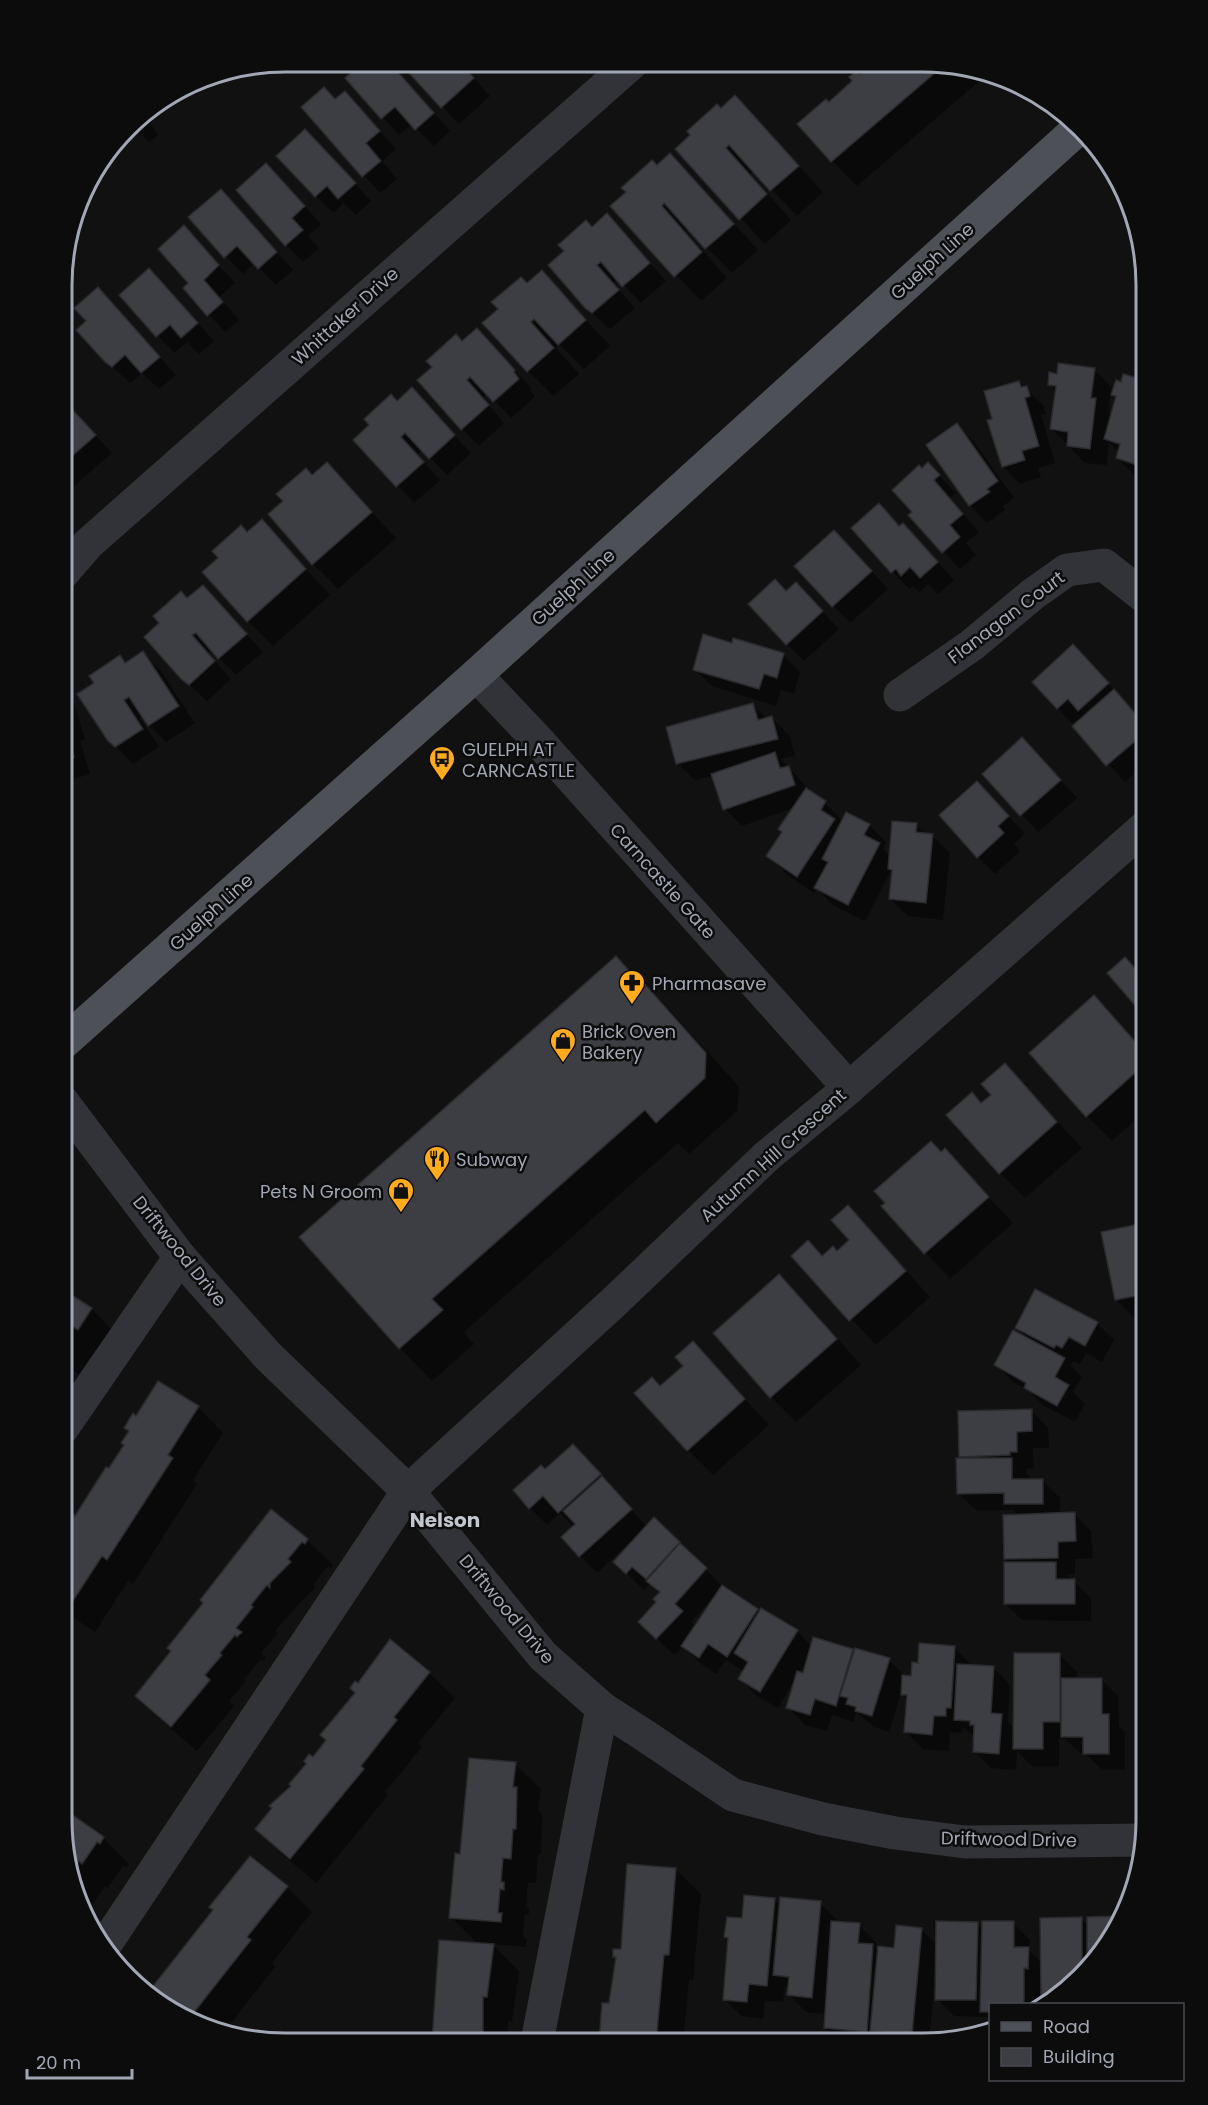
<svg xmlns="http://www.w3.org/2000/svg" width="1208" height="2105" viewBox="0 0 1208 2105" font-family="Poppins,sans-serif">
  <rect width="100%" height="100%" fill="#111112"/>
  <g fill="#0007" fill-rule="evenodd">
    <polygon points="365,62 388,62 450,131 434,146 412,124 399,135 347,78"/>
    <polygon points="401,62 461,63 490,96 459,124"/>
    <polygon points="533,63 553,63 542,73"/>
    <polygon points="872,65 966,66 989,73 857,186 832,161 829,104"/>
    <polygon points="345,93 396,149 382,161 397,179 380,193 303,107 336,101"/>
    <polygon points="735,97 823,192 797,216 754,171 750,174 791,220 765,244 677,149"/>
    <polygon points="147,111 153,121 150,123 158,135 149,142 138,131 115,146 137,117"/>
    <polygon points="322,148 371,201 356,215 344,203 333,213 316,196"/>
    <polygon points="670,155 758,250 732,273 689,229 686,232 727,278 701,301 612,206"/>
    <polygon points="283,182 321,224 308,236 319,248 303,262 286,245"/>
    <polygon points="221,191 293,270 276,285 255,263 243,274 190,217"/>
    <polygon points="607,215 666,281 641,303 618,279 613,283 635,308 610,329 586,307 592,228"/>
    <polygon points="184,227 235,283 219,297 239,320 225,332 185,288 190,283"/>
    <polygon points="542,272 610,346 584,369 559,344 556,348 579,374 553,396 528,371 500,310"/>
    <polygon points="166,287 214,341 199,354 187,342 174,353 121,295"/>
    <polygon points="98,289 176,375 159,389 142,373 130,383 106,361 89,321"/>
    <polygon points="477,330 531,388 530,390 535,397 511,418 487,394 483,398 504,423 479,446 462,429 463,342"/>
    <polygon points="1094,370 1112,387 1108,413 1112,416 1117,399 1113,394 1122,383 1124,376 1146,382 1146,478 1134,475 1117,458 1119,452 1109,442 1107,465 1085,463 1052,429 1056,392 1049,384 1058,375"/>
    <polygon points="1019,382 1043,405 1046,414 1041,415 1055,463 1038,468 1041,477 1020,484 1003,466 994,420"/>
    <polygon points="63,401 112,453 66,493 63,490"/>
    <polygon points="397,403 429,407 471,453 447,475 422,450 417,455 440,480 414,503 355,440"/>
    <polygon points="957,425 974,442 1014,498 1003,506 1005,510 987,523 970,505 928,445"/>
    <polygon points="327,464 396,538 338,589 313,564"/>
    <polygon points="928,464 956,493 950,498 979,532 966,543 976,555 960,569 910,515 914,512 922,470"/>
    <polygon points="262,521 330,595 273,646 248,621 248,534"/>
    <polygon points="900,527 920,542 954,580 938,594 928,584 919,592 913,586 909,589 853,528"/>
    <polygon points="851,549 888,589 850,623 796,566"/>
    <polygon points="203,587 263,652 236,675 212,650 208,653 231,679 207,701 182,678 161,624"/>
    <polygon points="786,593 813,601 839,629 804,661 787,644"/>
    <polygon points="733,645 783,655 800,672 794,694 781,690 776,706 712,686 694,669"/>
    <polygon points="143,653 160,670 195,723 166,742 149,725 143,716 140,718 159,747 133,764 109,740 96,683 120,657 126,663"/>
    <polygon points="1090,663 1146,726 1146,763 1125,782 1034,682"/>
    <polygon points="63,692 74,703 85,739 80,741 90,774 63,782"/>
    <polygon points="752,704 767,719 772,718 789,735 795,756 780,759 805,785 807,791 825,803 843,821 869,825 886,842 883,849 890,856 916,825 927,835 932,836 950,853 943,920 908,916 890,899 893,873 891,871 865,921 833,905 817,889 814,893 785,873 768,856 783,832 794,808 742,826 725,809 713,776 695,780 677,763"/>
    <polygon points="1039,756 1077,798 1038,832 984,774"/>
    <polygon points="994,800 1025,834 1014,844 1020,851 995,874 978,857"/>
    <polygon points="635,975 668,1008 739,1087 737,1111 689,1154 678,1143 464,1332 474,1344 432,1381 400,1348 301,1238"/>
    <polygon points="1094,997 1146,1053 1146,1110 1112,1141 1087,1116"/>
    <polygon points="1005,1065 1082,1148 1025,1198 1000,1173 982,1104 993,1095"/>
    <polygon points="945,1150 1013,1223 950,1279 883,1206"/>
    <polygon points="848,1207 930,1297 876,1345 793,1256 808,1242 823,1257 837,1253 851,1240"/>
    <polygon points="1143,1225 1146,1228 1146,1314 1133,1317 1116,1299"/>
    <polygon points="779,1277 805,1302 861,1365 796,1422 771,1397"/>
    <polygon points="62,1290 92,1309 117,1335 104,1354 96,1349 79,1374 72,1370 62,1389"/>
    <polygon points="1097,1323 1114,1340 1102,1362 1086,1353 1080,1364 1073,1361 1071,1366 1082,1377 1073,1392 1085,1404 1075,1422 1043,1405 1029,1391 1013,1382 996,1365 1027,1338 1016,1327"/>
    <polygon points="693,1343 769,1425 713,1475 688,1450 661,1388 685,1366"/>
    <polygon points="198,1407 223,1433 193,1480 197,1484 133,1584 128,1581 95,1632 62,1610 62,1527 64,1528 76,1518 126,1446 130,1432 125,1428 137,1418"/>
    <polygon points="1031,1410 1048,1428 1049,1448 1033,1448 1034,1468 1026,1469 1027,1472 1024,1472 1029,1476 1029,1481 1043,1481 1060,1498 1060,1514 1074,1514 1091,1531 1093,1558 1075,1559 1075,1574 1066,1574 1091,1598 1091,1621 1022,1620 1005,1603 1010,1563 1006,1559 1018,1516 1013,1510 976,1510 958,1493 964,1459 960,1456"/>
    <path d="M590,1463l57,64 7,-8 69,68 37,25 1,-2 36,21 15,16 40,4 3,2 34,7 17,17h6l7,-12 36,-17 17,18 21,1 17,18 -2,37 7,7 45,-74 17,17v7h24l17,17 1,30 6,6v38h-23l-17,-17h-5l-15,-14h-6v27h-27l-15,-15 -1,19 -25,-2 -17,-17 1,-14 -12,-10 -1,6 -12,-1 -1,19 -26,-2 -17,-17 2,-32 -7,-7 -12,39 -15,-5 -18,-15 -3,10 -21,-7 -5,16 -22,-6 -17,-18 6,-26 -16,27 -21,-12 -17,-17 4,-7 -18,-12 -10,14 -16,-11 -17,-17 -9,9 -34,-33 18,-20 3,-9 -11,-10 -6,7 -29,-28 11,-12 -2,-2 -27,25 -17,-17 -7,-29 -13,-14 -13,12 -17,-17 15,-37zM710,1601l2,1 -16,24 -5,-4zM807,1661l-3,14 -5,-1z"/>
    <polygon points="272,1512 307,1540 333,1565 331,1568 328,1566 313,1585 315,1588 295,1608 295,1611 293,1610 275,1631 278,1633 261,1653 266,1658 264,1661 261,1659 244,1679 246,1681 229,1701 234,1706 197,1751 162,1721 137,1696 172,1651"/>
    <polygon points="390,1641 429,1673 455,1698 418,1743 422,1747 385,1792 388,1795 316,1883 282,1854 257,1829 327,1741 357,1693 358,1685"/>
    <polygon points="515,1764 541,1789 538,1811 542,1814 541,1854 538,1854 536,1883 528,1882 526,1906 529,1909 529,1914 525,1914 523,1936 527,1940 526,1947 492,1944 519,1971 512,2022 508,2021 508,2042 433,2042 440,1942 478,1944 451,1917 461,1855"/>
    <polygon points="67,1813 103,1838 129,1864 126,1868 123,1866 108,1888 105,1886 90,1907 95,1913 94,1915 90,1913 87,1918 73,1892 62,1821"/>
    <polygon points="675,1869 701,1894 693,1980 689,1979 683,2043 600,2043 611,2005 617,1959 615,1956 622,1951"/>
    <polygon points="287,1887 312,1912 272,1963 275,1967 223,2033 199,2026 147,1996 214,1910"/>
    <polygon points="774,1899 781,1906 820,1903 837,1920 837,1923 859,1925 876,1942 876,1949 879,1952 895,1950 921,1929 937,1945 977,1924 983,1930 1013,1923 1030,1940 1030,1951 1042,1963 1081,1919 1088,1926 1118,1918 1120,1919 1101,1956 1059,1998 1049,2003 1041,1995 1040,2004 990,2004 990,2019 988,2017 954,2016 937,1999 937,1989 934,1989 929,2043 841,2043 825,2028 826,2014 806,2012 789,1995 789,1989 785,1985 783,2002 765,2001 763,2019 741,2016 724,1999 730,1940 726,1936 743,1920"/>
  </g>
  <g fill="#3d3e43" stroke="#2b2b2f" stroke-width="1.5">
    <polygon points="363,62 389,62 434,113 415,130 395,107 381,119 345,78"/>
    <polygon points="399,62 461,63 474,78 441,108"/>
    <polygon points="870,65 943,66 831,162 797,124 826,99 829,102 852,81 849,77 857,70 860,74"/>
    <polygon points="324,87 335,99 345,91 380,131 366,143 381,161 362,177 301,107"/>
    <polygon points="735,95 799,166 770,191 729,145 726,148 767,194 739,220 675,149 690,135 687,131 717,104 721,108"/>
    <polygon points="305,129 356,183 338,199 327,186 315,197 276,156"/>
    <polygon points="670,153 734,224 705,249 664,203 662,206 702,252 674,277 610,206 626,192 621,188 652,160 657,165"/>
    <polygon points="266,163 305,206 292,218 303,230 285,246 236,190"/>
    <polygon points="221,189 277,252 258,269 237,246 224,258 188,217"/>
    <polygon points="607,213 650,263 622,287 601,262 597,265 619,290 592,313 585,308 548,265 564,251 558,245 586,220 592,227"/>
    <polygon points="184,225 219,265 204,280 223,302 207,316 183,288 188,283 158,249"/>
    <polygon points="149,268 198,323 181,338 170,325 156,337 119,295"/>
    <polygon points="542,270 586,320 558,345 534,319 531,322 554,348 527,372 482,323 498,309 491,302 521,277 527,283"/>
    <polygon points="98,287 160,357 141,373 125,355 112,367 105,362 76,330 86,321 74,308"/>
    <polygon points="477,328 515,370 514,372 519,379 493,402 470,377 467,380 489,405 461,430 417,380 432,367 426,361 456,334 462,341"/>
    <polygon points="1058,363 1095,368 1091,398 1096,398 1090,449 1067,446 1068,432 1050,429 1056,386 1048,385 1049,372 1057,374"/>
    <polygon points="1123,374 1146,380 1146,444 1140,466 1116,458 1120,444 1104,439 1116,396 1111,395 1116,380 1121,382"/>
    <polygon points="1019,381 1021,387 1027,386 1030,396 1025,398 1039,446 1022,451 1025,460 1002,467 987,420 992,419 984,391"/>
    <polygon points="412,387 455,435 429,459 405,433 401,437 424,462 396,487 353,440 369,425 364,419 391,394 397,401"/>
    <polygon points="69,406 96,435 63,464 63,411"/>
    <polygon points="957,423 998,481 987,489 990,492 969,506 926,445"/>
    <polygon points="327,462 372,512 312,565 268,514 283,501 276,494 306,468 312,475"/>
    <polygon points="928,462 940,475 934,480 963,514 950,525 960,537 942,553 908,515 912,512 892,490 919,465 922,468"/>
    <polygon points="879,503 899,526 903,523 938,562 920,578 910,567 901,576 896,569 891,573 851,528"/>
    <polygon points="262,519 306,569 247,622 202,572 218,558 212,551 241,525 247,532"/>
    <polygon points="834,530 872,571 832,607 794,566"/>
    <polygon points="775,579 786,591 796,582 823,611 786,645 748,604"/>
    <polygon points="203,585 247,634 218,659 196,633 192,635 215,661 189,685 181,679 144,637 159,623 153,616 181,591 187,598"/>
    <polygon points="703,634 732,643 733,638 784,653 777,678 764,674 759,689 693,670"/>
    <polygon points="1073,644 1109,683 1078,711 1068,699 1057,709 1032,682"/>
    <polygon points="143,651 179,706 148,726 129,697 124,700 143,729 115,747 108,741 77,694 94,683 89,676 120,655 125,663"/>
    <polygon points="1114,689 1146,726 1146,732 1106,766 1072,726"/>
    <polygon points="63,702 69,722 64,724 74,757 63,760"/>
    <polygon points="753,703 758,720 772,716 778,739 676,764 666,727"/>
    <polygon points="1022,737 1061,780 1020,816 982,774"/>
    <polygon points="775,752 780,768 789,766 795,785 723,810 711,774"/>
    <polygon points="977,781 1009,816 998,826 1004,833 977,858 939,815"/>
    <polygon points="806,788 826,801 821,810 835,819 797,877 766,856 782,832 778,829"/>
    <polygon points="846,812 870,824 864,835 880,843 848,905 814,888 828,862 822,859"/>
    <polygon points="892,821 917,823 916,832 933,834 926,903 889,899 892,870 888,869"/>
    <polygon points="616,956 633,975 635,973 706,1053 705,1078 656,1123 645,1110 432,1299 443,1310 399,1349 299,1237"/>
    <polygon points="1125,957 1144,978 1146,977 1146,1018 1107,973"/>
    <polygon points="1094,995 1146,1054 1146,1063 1086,1117 1029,1053"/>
    <polygon points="1005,1063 1057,1122 999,1174 946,1115 972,1092 981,1103 991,1095 981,1084"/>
    <polygon points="931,1141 941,1152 945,1148 989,1197 924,1254 881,1206 885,1203 874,1191"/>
    <polygon points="848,1205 906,1271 849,1321 791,1256 808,1240 822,1256 833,1246 837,1251 849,1240 831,1220"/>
    <polygon points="1144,1223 1146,1235 1146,1275 1137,1277 1141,1295 1115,1300 1101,1232"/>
    <polygon points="779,1274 837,1339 770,1398 713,1333"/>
    <polygon points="62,1289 92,1308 78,1330 70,1325 62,1336"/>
    <polygon points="1035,1289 1098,1322 1085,1346 1069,1337 1062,1348 1056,1345 1054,1348 1015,1328"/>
    <polygon points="1013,1330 1065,1358 1055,1377 1069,1385 1057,1406 1024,1388 1026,1383 994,1365"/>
    <polygon points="693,1341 745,1399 687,1451 634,1393 652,1377 660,1386 683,1366 675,1357"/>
    <polygon points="158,1381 199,1406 168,1455 173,1458 107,1560 102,1556 69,1607 62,1603 62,1525 64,1526 72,1513 75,1516 106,1467 109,1468 124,1445 121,1443 129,1431 124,1428 133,1413 136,1416"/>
    <polygon points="1032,1409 1032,1431 1017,1432 1017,1452 1010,1452 1010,1455 959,1457 958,1411"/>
    <polygon points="573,1444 601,1474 558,1513 543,1496 529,1509 513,1490 541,1465 545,1469"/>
    <polygon points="956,1458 1012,1458 1012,1479 1043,1479 1043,1504 1004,1504 1004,1493 957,1494"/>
    <polygon points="602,1476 632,1509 579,1557 561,1537 575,1524 563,1511"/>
    <polygon points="271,1509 308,1539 305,1544 302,1542 288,1559 291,1562 270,1583 270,1588 267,1585 251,1605 253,1607 236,1628 242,1632 237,1637 235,1635 220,1653 222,1655 205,1675 210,1680 171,1727 135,1696 171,1651 167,1648 203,1603 200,1600"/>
    <polygon points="1075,1512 1076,1541 1058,1542 1058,1558 1004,1559 1003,1515"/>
    <polygon points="654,1517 680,1542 646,1579 632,1567 626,1574 613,1562"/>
    <polygon points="680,1543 707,1568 675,1604 683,1611 656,1639 638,1622 656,1602 653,1599 660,1592 646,1581"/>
    <polygon points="1004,1562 1056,1562 1056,1579 1075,1579 1075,1604 1004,1604"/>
    <polygon points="722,1585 758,1609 727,1657 708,1644 699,1658 681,1646"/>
    <polygon points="761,1608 798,1630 760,1692 738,1679 748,1662 734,1653"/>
    <polygon points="813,1637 853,1649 836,1706 815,1699 810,1715 786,1708 797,1671 803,1673"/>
    <polygon points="390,1639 430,1672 394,1717 397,1720 361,1766 364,1769 290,1859 255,1829 272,1808 269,1806 291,1786 289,1784 306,1764 304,1761 309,1754 313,1757 326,1740 320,1735 355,1693 350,1688 355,1681 358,1683"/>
    <polygon points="919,1643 955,1646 951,1708 946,1708 946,1716 934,1716 932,1735 904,1732 907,1695 901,1695 902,1675 911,1676 912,1662 918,1663"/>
    <polygon points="855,1648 890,1658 872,1716 855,1711 856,1707 846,1704 848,1698 840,1696"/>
    <polygon points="1014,1653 1060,1653 1060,1722 1043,1722 1043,1749 1013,1749"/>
    <polygon points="957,1664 994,1666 991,1713 1002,1714 999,1754 973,1752 974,1725 970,1725 970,1721 954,1720"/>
    <polygon points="1061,1678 1102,1678 1102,1714 1109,1714 1109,1754 1083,1754 1083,1737 1061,1737"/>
    <polygon points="469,1758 516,1762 513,1787 517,1787 516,1829 513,1829 511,1859 503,1858 501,1882 504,1882 504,1890 500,1889 498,1913 502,1913 501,1922 449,1918 455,1853 460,1854"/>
    <polygon points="67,1811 104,1837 100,1844 97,1842 82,1864 79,1861 70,1874 62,1820"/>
    <polygon points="250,1856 288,1886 247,1937 251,1940 188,2020 146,1995 213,1910 209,1907"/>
    <polygon points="627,1864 676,1868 669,1955 664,1955 656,2043 599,2043 602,2003 609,2003 616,1957 613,1957 613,1949 621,1949"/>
    <polygon points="744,1895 775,1898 767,1986 749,1984 747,2002 723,2000 728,1938 724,1937 727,1917 742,1918"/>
    <polygon points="780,1897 821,1901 812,1998 787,1995 789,1977 773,1975"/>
    <polygon points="1119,1916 1119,1921 1101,1956 1087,1969 1087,1917"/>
    <polygon points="1082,1917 1082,1974 1059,1997 1041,1997 1040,1918"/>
    <polygon points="831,1921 860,1923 858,1943 873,1944 867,2032 824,2028"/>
    <polygon points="936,1921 978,1922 976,2000 935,2000"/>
    <polygon points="982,1921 1014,1921 1014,1947 1029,1947 1028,1969 1024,1968 1024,2004 990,2004 990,2012 980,2012"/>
    <polygon points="896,1925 922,1928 912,2035 870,2031 878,1946 894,1948"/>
    <polygon points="439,1940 494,1944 487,1997 483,1997 483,2042 432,2042"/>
  </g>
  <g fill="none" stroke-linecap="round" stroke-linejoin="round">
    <g stroke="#323338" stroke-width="33">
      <polyline points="63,573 88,544 631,64"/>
      <polyline points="476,675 533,735 849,1088"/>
      <polyline points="900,695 972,645 1033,594 1067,570 1104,565 1146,598"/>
      <polyline points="62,1101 180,1257 268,1356 408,1491 543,1656 602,1708 647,1737 733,1795 823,1819 895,1833 965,1842 1145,1840"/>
      <polyline points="62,1429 180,1257"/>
      <polyline points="103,1948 408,1491 614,1302 767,1156 849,1088 1146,826"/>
      <polyline points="537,2042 602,1708"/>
    </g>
    <polyline stroke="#4d5057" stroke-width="33" points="62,1044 476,675 1080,127"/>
  </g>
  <defs>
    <symbol id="bus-pin" viewBox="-11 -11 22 30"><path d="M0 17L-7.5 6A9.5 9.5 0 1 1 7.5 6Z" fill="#feab1d" stroke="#0c0c0d"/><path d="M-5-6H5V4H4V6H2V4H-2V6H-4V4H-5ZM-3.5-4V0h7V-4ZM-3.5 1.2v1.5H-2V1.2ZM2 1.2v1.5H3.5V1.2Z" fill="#111"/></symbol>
    <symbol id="pharmacy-pin" viewBox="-11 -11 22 30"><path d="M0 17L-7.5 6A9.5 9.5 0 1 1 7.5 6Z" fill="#feab1d" stroke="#0c0c0d"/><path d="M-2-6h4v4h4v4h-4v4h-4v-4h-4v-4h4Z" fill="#111"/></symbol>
    <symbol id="shop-pin" viewBox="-11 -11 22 30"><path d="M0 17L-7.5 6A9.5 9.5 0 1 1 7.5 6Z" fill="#feab1d" stroke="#0c0c0d"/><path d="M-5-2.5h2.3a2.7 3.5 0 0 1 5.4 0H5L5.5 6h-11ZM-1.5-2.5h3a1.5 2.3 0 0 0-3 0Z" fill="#111"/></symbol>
    <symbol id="restaurant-pin" viewBox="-11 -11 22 30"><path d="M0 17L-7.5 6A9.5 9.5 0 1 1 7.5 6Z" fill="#feab1d" stroke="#0c0c0d"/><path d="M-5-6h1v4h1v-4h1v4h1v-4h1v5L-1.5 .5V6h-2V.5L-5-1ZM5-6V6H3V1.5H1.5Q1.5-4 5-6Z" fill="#111"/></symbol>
  </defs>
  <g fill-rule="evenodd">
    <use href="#bus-pin" x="427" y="744" width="30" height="40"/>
    <use href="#pharmacy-pin" x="617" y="968" width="30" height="40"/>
    <use href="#shop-pin" x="548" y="1026" width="30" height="40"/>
    <use href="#restaurant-pin" x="422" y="1144" width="30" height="40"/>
    <use href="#shop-pin" x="386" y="1176" width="30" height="40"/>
  </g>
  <g text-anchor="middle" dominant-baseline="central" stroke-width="5" stroke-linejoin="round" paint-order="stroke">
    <g font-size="18" fill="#a1a7b4" stroke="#0c0c0d">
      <text transform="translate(932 261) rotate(-42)">Guelph Line</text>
      <text transform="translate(345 316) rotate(-42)">Whittaker Drive</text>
      <text transform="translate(573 587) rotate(-42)">Guelph Line</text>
      <text transform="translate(1006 617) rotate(-37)">Flanagan Court</text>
      <text transform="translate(663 881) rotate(48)">Carncastle Gate</text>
      <text transform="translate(211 912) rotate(-42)">Guelph Line</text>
      <text transform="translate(773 1155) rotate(-42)">Autumn Hill Crescent</text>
      <text transform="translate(180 1251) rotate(51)">Driftwood Drive</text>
      <text transform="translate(507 1609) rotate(50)">Driftwood Drive</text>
      <text transform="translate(1009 1839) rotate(1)">Driftwood Drive</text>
    </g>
    <g font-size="18" fill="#a1a7b4" stroke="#0c0c0d" text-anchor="start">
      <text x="462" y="749">GUELPH AT<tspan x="462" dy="21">CARNCASTLE</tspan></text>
      <text x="652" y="983">Pharmasave</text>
      <text x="582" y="1031">Brick Oven<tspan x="582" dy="21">Bakery</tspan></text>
      <text x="456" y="1159">Subway</text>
      <text x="382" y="1191" text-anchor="end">Pets N Groom</text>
    </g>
    <g font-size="20" font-weight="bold" fill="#c2c6d0" stroke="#0c0c0d">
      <text x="445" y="1520">Nelson</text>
    </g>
  </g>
  <path d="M0 0H1208V2105H0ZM285 72H923A213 213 0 0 1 1136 285V1820A213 213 0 0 1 923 2033H285A213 213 0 0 1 72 1820V285A213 213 0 0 1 285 72Z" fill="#0c0c0d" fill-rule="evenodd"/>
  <path fill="none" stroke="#a1a7b4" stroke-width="3" d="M285 72H923A213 213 0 0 1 1136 285V1820A213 213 0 0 1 923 2033H285A213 213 0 0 1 72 1820V285A213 213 0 0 1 285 72Z"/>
  <rect x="989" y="2003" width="195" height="78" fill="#0c0c0d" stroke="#484a50" stroke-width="1.5"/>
  <rect x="1001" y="2022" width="30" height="9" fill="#4d5057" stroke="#484a50" stroke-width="1.5"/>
  <text x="1043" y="2033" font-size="18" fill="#a1a7b4">Road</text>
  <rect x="1001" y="2048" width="30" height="18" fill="#3d3e43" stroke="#484a50" stroke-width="1.5"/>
  <text x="1043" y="2063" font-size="18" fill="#a1a7b4">Building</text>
  <path d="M27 2069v9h105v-9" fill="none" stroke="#a1a7b4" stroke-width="3"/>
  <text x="36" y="2069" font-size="18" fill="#a1a7b4" stroke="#0c0c0d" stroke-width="4.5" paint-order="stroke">20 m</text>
</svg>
